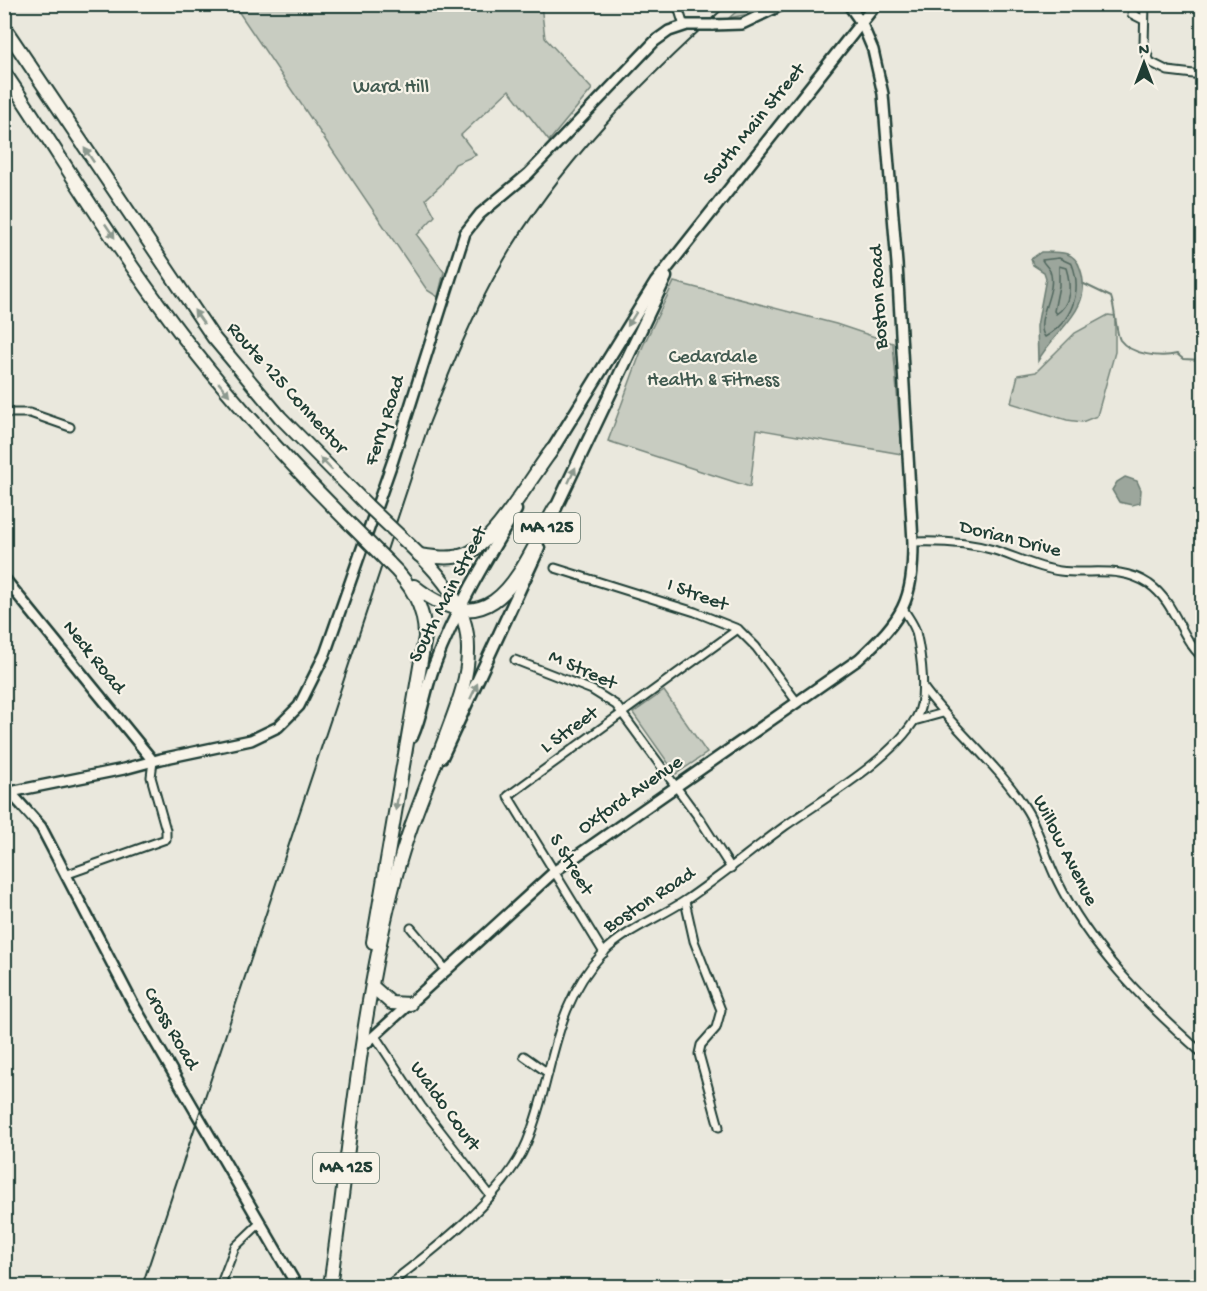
<svg xmlns="http://www.w3.org/2000/svg" width="1207" height="1291" viewBox="0 0 1207 1291" font-family="'Gochi Hand',sans-serif">
  <rect width="100%" height="100%" fill="#eae8dd"/>
  <filter id="ink" filterUnits="userSpaceOnUse"><feTurbulence type="fractalNoise" baseFrequency=".0167" numOctaves="2"/><feDisplacementMap in="SourceGraphic" scale="12" xChannelSelector="R" yChannelSelector="G"/><feConvolveMatrix kernelMatrix="1 2 1 2 8 2 1 2 1" color-interpolation-filters="sRGB"/></filter>
  <g filter="url(#ink)">
    <g fill="#c8ccc1" stroke="#74847a" stroke-width="1.5">
      <polygon points="234,5 541,5 545,38 592,89 549,141 509,90 461,135 476,155 455,164 441,185 426,199 435,216 417,235 444,272 438,297 427,290"/>
      <polygon points="744,5 744,4 770,5 754,13 729,18"/>
      <polygon points="674,282 836,324 893,343 902,454 757,429 750,487 608,441 643,346"/>
      <polygon points="1108,315 1115,316 1115,352 1097,416 1082,422 1067,420 1011,403 1018,375 1036,372 1075,333"/>
      <polygon points="664,691 707,753 676,774 633,713"/>
    </g>
    <g fill="#9ca69c" stroke="#6a7c72" stroke-width="1.5">
      <path d="M1041,252c17,0 33,-2 39,16 15,42 -25,61 -42,93l-1,-35 9,-48 -2,-6 -11,-7 -2,-6z"/>
      <polygon points="1125,477 1137,481 1141,490 1140,503 1132,505 1119,502 1112,490 1117,482"/>
    </g>
    <g fill="none" stroke-linecap="round" stroke-linejoin="round">
      <g stroke="#51675e" stroke-width="1.5">
        <path d="M1059,258l13,6c11,29 -1,58 -27,73 -12,-17 13,-45 5,-66 -2,-4 -6,-7 -8,-11z"/>
        <path d="M1059,266l7,2c5,16 6,36 -10,46l-2,-3 5,-25z"/>
      </g>
      <path stroke="#6a7c72" stroke-width="2" d="M1084,284l27,13c4,10 5,37 9,43 11,15 41,18 57,14l6,5 19,1"/>
      <defs>
        <g id="street">
          <polyline points="677,4 684,26"/>
          <polyline points="1145,4 1144,45 1150,62 1168,71 1202,75"/>
          <polyline points="1132,14 1144,20"/>
          <polyline points="4,413 30,413 70,427"/>
          <path d="M913,542c28,-1 54,0 81,8 22,7 43,18 66,21 31,4 60,-6 89,13 27,19 30,52 53,73"/>
          <polyline points="555,568 695,612 738,629 756,647 797,702"/>
          <polyline points="515,660 592,690 616,705 699,818 731,868"/>
          <path d="M923,687c32,44 75,77 103,122 14,22 19,48 31,71 33,68 89,124 145,173"/>
          <polyline points="914,721 943,713"/>
          <polyline points="65,875 166,839 166,830 151,777 153,761"/>
          <polyline points="685,901 694,941 721,1010 716,1028 701,1045 699,1054 719,1127"/>
          <polyline points="411,928 447,971"/>
          <polyline points="604,953 508,796 738,629"/>
          <polyline points="375,1036 421,1106 490,1195"/>
          <polyline points="524,1056 548,1073"/>
          <polyline points="220,1286 235,1247 260,1223"/>
          <path d="M387,1286c46,-35 118,-90 140,-144 28,-67 23,-134 77,-190 23,-23 55,-34 82,-52 34,-23 66,-50 99,-74 41,-29 106,-66 131,-108 12,-19 5,-64 0,-86 -2,-8 -9,-16 -13,-24"/>
        </g>
        <g id="secondary">
          <polyline points="712,25 742,24 784,4"/>
          <polyline points="4,578 153,761"/>
          <polyline points="10,792 124,769 161,759 251,740 278,727 299,706 325,654 393,460 465,233 480,214 528,174 655,41 669,31 687,25"/>
          <polyline points="10,792 41,827 132,1002 297,1286"/>
          <path d="M361,1048l194,-177 304,-212c44,-41 54,-57 54,-117l-16,-278 -14,-170 -10,-44 -11,-26 -14,-20"/>
        </g>
        <g id="primary">
          <polyline points="549,455 656,282 876,4"/>
          <polyline points="553,514 666,277"/>
          <path d="M412,737c10,-22 13,-48 22,-71 21,-55 52,-107 82,-156"/>
          <polyline points="442,757 539,548"/>
        </g>
        <g id="highway">
          <polyline points="4,27 213,337 280,417 367,505"/>
          <path d="M4,72c53,78 101,160 157,235 57,79 122,150 191,219"/>
          <path d="M419,555c16,2 32,5 47,-1 27,-10 66,-78 86,-104"/>
          <path d="M414,586c82,65 107,-18 141,-78"/>
          <path d="M373,942l52,-305c0,-31 -15,-54 -36,-74"/>
          <polyline points="372,986 391,1003 410,1004"/>
          <path d="M330,1286c20,-137 30,-276 66,-411 12,-47 32,-91 49,-137 10,-28 23,-56 23,-87 1,-49 -32,-81 -66,-113"/>
        </g>
      </defs>
      <use href="#street" stroke="#1f3d34" stroke-width="11"/>
      <use href="#secondary" stroke="#1f3d34" stroke-width="14"/>
      <use href="#primary" stroke="#1f3d34" stroke-width="15"/>
      <use href="#highway" stroke="#1f3d34" stroke-width="16"/>
      <use href="#street" stroke="#f7f3e8" stroke-width="7"/>
      <use href="#secondary" stroke="#f7f3e8" stroke-width="9"/>
      <use href="#primary" stroke="#f7f3e8" stroke-width="10"/>
      <use href="#highway" stroke="#f7f3e8" stroke-width="12"/>
      <path stroke="#1f3d34" stroke-width="2" d="M142,1286l287,-862c21,-53 42,-107 71,-157 59,-103 141,-184 228,-263"/>
      <defs>
        <polyline id="secondary-bridge" points="687,25 712,25"/>
        <g id="highway-bridge">
          <polyline points="367,505 402,538"/>
          <polyline points="352,526 389,563"/>
        </g>
      </defs>
      <use href="#secondary-bridge" stroke="#1f3d34" stroke-width="14" stroke-linecap="butt"/>
      <use href="#highway-bridge" stroke="#1f3d34" stroke-width="16" stroke-linecap="butt"/>
      <use href="#secondary-bridge" stroke="#f7f3e8" stroke-width="9"/>
      <use href="#highway-bridge" stroke="#f7f3e8" stroke-width="12"/>
    </g>
    <defs><path id="oneway-solid" d="M-6-.8H1V-3.2L6.5 0L1 3.2V.8H-6Z" transform="scale(1.5)"/></defs>
    <g fill="#8b988e">
      <use href="#oneway-solid" transform="translate(89 155) rotate(-124)"/>
      <use href="#oneway-solid" transform="translate(110 231) rotate(56)"/>
      <use href="#oneway-solid" transform="translate(199 317) rotate(-125)"/>
      <use href="#oneway-solid" transform="translate(632 319) rotate(122)"/>
      <use href="#oneway-solid" transform="translate(224 389) rotate(50)"/>
      <use href="#oneway-solid" transform="translate(326 464) rotate(-135)"/>
      <use href="#oneway-solid" transform="translate(572 475) rotate(-65)"/>
      <use href="#oneway-solid" transform="translate(474 691) rotate(-65)"/>
      <use href="#oneway-solid" transform="translate(397 802) rotate(101)"/>
    </g>
  </g>
  <g text-anchor="middle" dominant-baseline="central" stroke-width="4.5" stroke-linejoin="round" paint-order="stroke">
    <g fill="#f7f3e8" stroke="#60746a" stroke-width="1.5">
      <rect x="514" y="513" width="66" height="30" rx="4.5"/>
      <rect x="313" y="1153" width="66" height="30" rx="4.5"/>
    </g>
    <g font-size="18" font-weight="bold" fill="#1f3d34">
      <text x="547" y="528">MA 125</text>
      <text x="346" y="1168">MA 125</text>
    </g>
    <g font-size="20" fill="#415a50" stroke="#f7f3e8">
      <text x="391" y="88">Ward Hill</text>
      <text x="713" y="358">Cedardale<tspan x="713" dy="23">Health &amp; Fitness</tspan></text>
    </g>
    <g font-size="20" fill="#1f3d34" stroke="#f7f3e8">
      <text transform="translate(755 125) rotate(-51)">South Main Street</text>
      <text transform="translate(880 297) rotate(-93)">Boston Road</text>
      <text transform="translate(286 389) rotate(48)">Route 125 Connector</text>
      <text transform="translate(386 421) rotate(-72)">Ferry Road</text>
      <text transform="translate(1010 540) rotate(14)">Dorian Drive</text>
      <text transform="translate(449 595) rotate(-63)">South Main Street</text>
      <text transform="translate(697 596) rotate(20)">I Street</text>
      <text transform="translate(93 658) rotate(51)">Neck Road</text>
      <text transform="translate(582 671) rotate(24)">M Street</text>
      <text transform="translate(570 731) rotate(-36)">L Street</text>
      <text transform="translate(631 796) rotate(-35)">Oxford Avenue</text>
      <text transform="translate(1064 851) rotate(63)">Willow Avenue</text>
      <text transform="translate(570 865) rotate(59)">S Street</text>
      <text transform="translate(650 901) rotate(-33)">Boston Road</text>
      <text transform="translate(170 1029) rotate(60)">Cross Road</text>
      <text transform="translate(444 1107) rotate(54)">Waldo Court</text>
    </g>
  </g>
  <rect width="1207" height="1291" fill="none" stroke="#f7f3e8" stroke-width="24"/>
  <rect x="12" y="12" width="1183" height="1267" fill="none" stroke="#1f3d34" stroke-width="2" filter="url(#ink)"/>
  <g transform="translate(1144 63)" stroke="#f7f3e8" stroke-width="4.5" paint-order="stroke">
  <path d="M0-4.5L10 22L0 15L-10 22Z" fill="#1f3d34"/>
  <text y="-9" font-size="16" font-weight="bold" text-anchor="middle" fill="#1f3d34">N</text>
  </g>
</svg>
